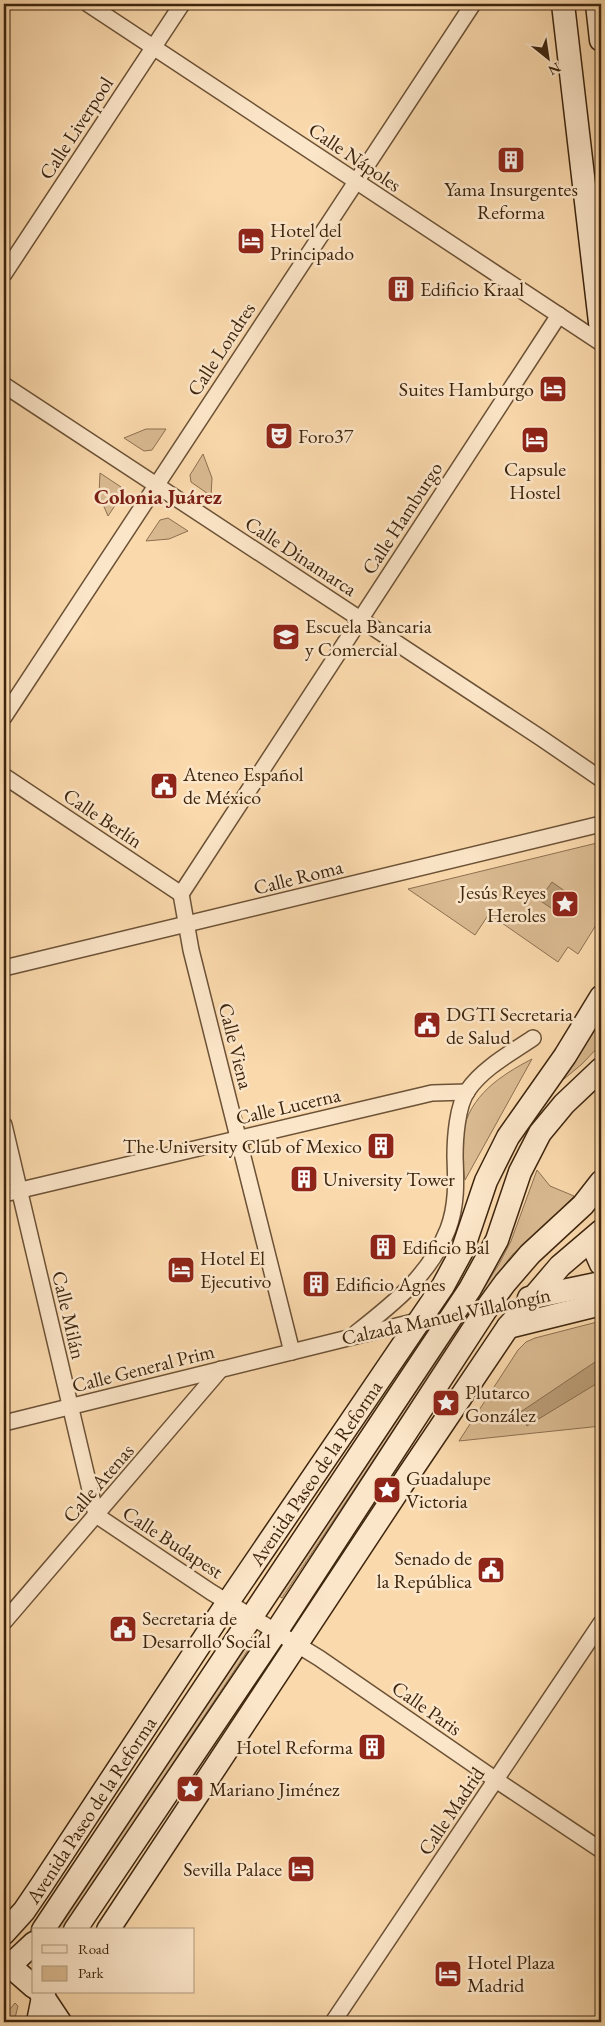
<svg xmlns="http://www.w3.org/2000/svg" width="605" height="2026" viewBox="0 0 605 2026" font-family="'EB Garamond',serif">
  <rect width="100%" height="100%" fill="#fad9ac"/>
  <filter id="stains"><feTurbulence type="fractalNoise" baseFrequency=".004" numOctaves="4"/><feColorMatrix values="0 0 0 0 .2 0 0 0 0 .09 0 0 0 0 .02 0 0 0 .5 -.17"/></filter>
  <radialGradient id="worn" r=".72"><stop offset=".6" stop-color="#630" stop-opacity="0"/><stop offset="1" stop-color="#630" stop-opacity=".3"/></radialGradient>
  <g fill="#daba91" stroke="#8c7050">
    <polygon points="146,429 166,429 152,450 144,451 124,438"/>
    <polygon points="203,454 212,478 211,496 191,482 190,475"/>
    <polygon points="100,473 121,487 122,495 108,516 99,495"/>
    <polygon points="168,518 188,531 169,539 146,541 160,520"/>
    <polygon points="601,842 601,917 578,954 568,947 558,962 489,914 475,935 408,889"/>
    <polygon points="601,1014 601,1044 582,1064 558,1084"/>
    <path d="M532,1059l-67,121c-2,-15 -5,-32 -2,-47 6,-37 38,-58 69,-74z"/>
    <polygon points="537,1170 550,1186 574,1196 563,1208 512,1255 481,1296 480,1294 499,1264 511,1241"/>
    <polygon points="601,1321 601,1426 459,1441 518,1350 526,1342 535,1338"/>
    <polygon points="444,1347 447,1349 282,1598 279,1596"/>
    <polygon points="245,1648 248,1650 62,1930 57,1930"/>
    <polygon points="15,2003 18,2006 14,2022 4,2022 4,2016"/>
  </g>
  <g fill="#ba9c76" stroke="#886c4c">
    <polygon points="552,882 569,894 557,912 539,900"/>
    <polygon points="601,1358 601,1381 527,1426 519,1413"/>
  </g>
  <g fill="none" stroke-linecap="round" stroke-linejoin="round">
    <defs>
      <g id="street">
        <polyline points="88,4 601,343"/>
        <polyline points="4,274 182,4"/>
        <polyline points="4,385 541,738 601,779"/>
        <polyline points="4,717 473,4"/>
        <polyline points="4,776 181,894"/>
        <polyline points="181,894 559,315"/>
        <polyline points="181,894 191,950 292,1352"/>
        <polyline points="4,968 601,824"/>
        <polyline points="4,1125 96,1515 211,1592 319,1658 496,1780 601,1850"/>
        <polyline points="4,1194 432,1093 467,1092"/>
        <path d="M356,1333c37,-29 74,-58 92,-104 9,-24 8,-47 7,-72 0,-18 2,-52 13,-67 15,-22 43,-37 65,-52"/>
        <polyline points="4,1423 421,1320"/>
        <polyline points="4,1622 221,1369"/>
        <polyline points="333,2022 601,1623"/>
      </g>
      <g id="secondary">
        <polyline points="563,4 601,331"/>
        <polyline points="597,4 601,40"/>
        <polyline points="591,1241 601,1264"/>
        <polyline points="529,1298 601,1283"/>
        <polyline points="508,1327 601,1304"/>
        <polyline points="43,1930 470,1289 497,1240 520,1172 540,1133 564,1104 601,1069"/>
        <polyline points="75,1930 276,1632 489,1305 505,1283 530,1254 583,1205 601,1182"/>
        <polyline points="108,1930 409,1474 508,1327 560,1266 601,1231"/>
        <path id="s1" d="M4,1933l20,-22 17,-25 187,-284 215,-316 20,-37 23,-68 22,-44 57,-81 36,-59"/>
        <polyline points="4,1964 10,1966 34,1987"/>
        <polyline points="4,1971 34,1943"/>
        <polyline points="40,1992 60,2022"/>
        <polyline points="38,2022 44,1992"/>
      </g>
    </defs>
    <use href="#street" stroke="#6c5236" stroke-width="18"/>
    <use href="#secondary" stroke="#3d250e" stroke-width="25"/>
    <use href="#street" stroke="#fce6c9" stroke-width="15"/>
    <use href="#secondary" stroke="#fce6c9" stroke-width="22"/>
  </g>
  <defs>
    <symbol id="building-square" viewBox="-11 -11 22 22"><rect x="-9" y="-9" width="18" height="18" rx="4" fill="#8f2418" stroke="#fce6c9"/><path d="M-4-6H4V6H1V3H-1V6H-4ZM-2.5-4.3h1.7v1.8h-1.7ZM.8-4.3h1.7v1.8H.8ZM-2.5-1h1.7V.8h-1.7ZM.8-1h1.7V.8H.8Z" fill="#fff"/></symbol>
    <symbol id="hotel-square" viewBox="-11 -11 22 22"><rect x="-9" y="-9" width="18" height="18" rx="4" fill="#8f2418" stroke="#fce6c9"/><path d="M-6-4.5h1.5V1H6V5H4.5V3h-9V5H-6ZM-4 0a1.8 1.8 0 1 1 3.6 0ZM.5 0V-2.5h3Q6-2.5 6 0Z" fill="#fff"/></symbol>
    <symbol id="theatre-square" viewBox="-11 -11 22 22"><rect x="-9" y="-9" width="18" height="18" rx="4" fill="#8f2418" stroke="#fce6c9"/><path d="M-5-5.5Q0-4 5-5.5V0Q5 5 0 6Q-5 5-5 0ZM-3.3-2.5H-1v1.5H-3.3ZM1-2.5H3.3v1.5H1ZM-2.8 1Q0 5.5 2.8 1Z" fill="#fff"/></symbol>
    <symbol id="university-square" viewBox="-11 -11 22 22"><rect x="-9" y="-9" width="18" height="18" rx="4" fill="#8f2418" stroke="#fce6c9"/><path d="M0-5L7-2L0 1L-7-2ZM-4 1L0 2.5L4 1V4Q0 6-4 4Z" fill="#fff"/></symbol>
    <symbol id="civic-square" viewBox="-11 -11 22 22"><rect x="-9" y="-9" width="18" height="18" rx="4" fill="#8f2418" stroke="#fce6c9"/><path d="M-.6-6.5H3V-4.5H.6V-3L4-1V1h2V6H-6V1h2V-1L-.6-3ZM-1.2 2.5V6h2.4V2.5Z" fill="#fff"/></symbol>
    <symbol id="sight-square" viewBox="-11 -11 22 22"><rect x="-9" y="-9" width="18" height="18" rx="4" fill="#8f2418" stroke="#fce6c9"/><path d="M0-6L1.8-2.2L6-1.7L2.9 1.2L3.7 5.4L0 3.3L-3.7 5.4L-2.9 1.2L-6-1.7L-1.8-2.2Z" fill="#fff"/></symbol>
  </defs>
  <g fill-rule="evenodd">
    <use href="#building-square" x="495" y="144" width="32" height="32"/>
    <use href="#hotel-square" x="235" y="225" width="32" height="32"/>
    <use href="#building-square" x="385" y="273" width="32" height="32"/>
    <use href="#hotel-square" x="537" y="373" width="32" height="32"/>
    <use href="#theatre-square" x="263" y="420" width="32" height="32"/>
    <use href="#hotel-square" x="519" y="424" width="32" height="32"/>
    <use href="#university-square" x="270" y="621" width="32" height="32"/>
    <use href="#civic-square" x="148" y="770" width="32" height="32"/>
    <use href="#sight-square" x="549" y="888" width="32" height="32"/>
    <use href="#civic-square" x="411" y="1009" width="32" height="32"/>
    <use href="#building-square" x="365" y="1130" width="32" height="32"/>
    <use href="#building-square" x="288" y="1163" width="32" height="32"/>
    <use href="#building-square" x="367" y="1231" width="32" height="32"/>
    <use href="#hotel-square" x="165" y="1254" width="32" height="32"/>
    <use href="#building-square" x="300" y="1268" width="32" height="32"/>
    <use href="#sight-square" x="430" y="1387" width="32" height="32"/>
    <use href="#sight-square" x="371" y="1474" width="32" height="32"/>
    <use href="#civic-square" x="475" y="1554" width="32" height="32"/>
    <use href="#civic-square" x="107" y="1613" width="32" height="32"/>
    <use href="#building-square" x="356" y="1731" width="32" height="32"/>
    <use href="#sight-square" x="174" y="1773" width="32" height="32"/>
    <use href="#hotel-square" x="285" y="1853" width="32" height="32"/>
    <use href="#hotel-square" x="432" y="1958" width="32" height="32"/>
  </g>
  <g text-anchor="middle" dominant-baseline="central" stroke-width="5" stroke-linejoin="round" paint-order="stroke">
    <g font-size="20" fill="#3d250e" stroke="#fce6c9">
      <text transform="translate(76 128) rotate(-57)">Calle Liverpool</text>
      <text transform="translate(355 157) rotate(34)">Calle Nápoles</text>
      <text transform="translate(221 349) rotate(-57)">Calle Londres</text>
      <text transform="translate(402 518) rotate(-57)">Calle Hamburgo</text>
      <text transform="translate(301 556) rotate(33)">Calle Dinamarca</text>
      <text transform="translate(103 818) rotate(34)">Calle Berlín</text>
      <text transform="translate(298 877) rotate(-14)">Calle Roma</text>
      <text transform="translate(236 1046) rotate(76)">Calle Viena</text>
      <text transform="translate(288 1106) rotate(-13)">Calle Lucerna</text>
      <text transform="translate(69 1315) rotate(77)">Calle Milán</text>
      <text transform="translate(446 1316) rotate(-12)">Calzada Manuel Villalongín</text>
      <text transform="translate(143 1368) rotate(-14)">Calle General Prim</text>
      <text stroke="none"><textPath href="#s1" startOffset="556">Avenida Paseo de la Reforma</textPath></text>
      <text transform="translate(98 1483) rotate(-49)">Calle Atenas</text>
      <text transform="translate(173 1542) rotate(33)">Calle Budapest</text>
      <text transform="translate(427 1708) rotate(35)">Calle Paris</text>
      <text stroke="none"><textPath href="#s1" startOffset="151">Avenida Paseo de la Reforma</textPath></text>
      <text transform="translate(451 1811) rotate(-56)">Calle Madrid</text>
    </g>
    <g font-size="20" fill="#3d250e" stroke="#fce6c9" text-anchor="start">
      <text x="511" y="189" text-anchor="middle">Yama Insurgentes<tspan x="511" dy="23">Reforma</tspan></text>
      <text x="270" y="230">Hotel del<tspan x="270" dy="23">Principado</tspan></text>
      <text x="420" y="289">Edificio Kraal</text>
      <text x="534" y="389" text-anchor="end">Suites Hamburgo</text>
      <text x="298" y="436">Foro37</text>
      <text x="535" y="469" text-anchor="middle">Capsule<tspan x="535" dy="23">Hostel</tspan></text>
      <text x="305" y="626">Escuela Bancaria<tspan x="305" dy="23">y Comercial</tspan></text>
      <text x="183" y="774">Ateneo Español<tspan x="183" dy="23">de México</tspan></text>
      <text x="546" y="892" text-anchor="end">Jesús Reyes<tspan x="546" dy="23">Heroles</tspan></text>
      <text x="446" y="1014">DGTI Secretaria<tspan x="446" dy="23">de Salud</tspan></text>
      <text x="362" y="1146" text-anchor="end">The University Club of Mexico</text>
      <text x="323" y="1179">University Tower</text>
      <text x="402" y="1247">Edificio Bal</text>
      <text x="200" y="1258">Hotel El<tspan x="200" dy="23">Ejecutivo</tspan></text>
      <text x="335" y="1284">Edificio Agnes</text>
      <text x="465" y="1392">Plutarco<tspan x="465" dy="23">González</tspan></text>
      <text x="406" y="1478">Guadalupe<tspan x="406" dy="23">Victoria</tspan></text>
      <text x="472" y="1558" text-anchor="end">Senado de<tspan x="472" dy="23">la República</tspan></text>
      <text x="142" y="1618">Secretaria de<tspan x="142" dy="23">Desarrollo Social</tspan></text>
      <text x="353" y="1747" text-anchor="end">Hotel Reforma</text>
      <text x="209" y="1789">Mariano Jiménez</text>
      <text x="282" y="1869" text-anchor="end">Sevilla Palace</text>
      <text x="467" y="1962">Hotel Plaza<tspan x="467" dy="23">Madrid</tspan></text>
    </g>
    <g font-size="21" font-weight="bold" fill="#7a1f14" stroke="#fce6c9">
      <text x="158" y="496">Colonia Juárez</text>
    </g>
  </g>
  <rect width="605" height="2026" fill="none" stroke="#fad9ac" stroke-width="20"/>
  <rect x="5" y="5" width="595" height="2016" fill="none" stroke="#3d250e" stroke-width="2.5"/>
  <rect x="10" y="10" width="585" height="2006" fill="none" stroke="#3d250e"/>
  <rect x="32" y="1928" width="162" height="65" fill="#fce6c9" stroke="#b0997e"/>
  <rect x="42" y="1945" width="25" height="8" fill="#fce6c9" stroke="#b0997e"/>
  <text x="78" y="1954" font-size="15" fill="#3d250e">Road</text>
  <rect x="42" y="1966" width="25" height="15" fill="#daba91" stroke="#b0997e"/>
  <text x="78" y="1978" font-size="15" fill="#3d250e">Park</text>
  <g transform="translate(548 58) rotate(150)" stroke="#fce6c9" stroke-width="4" paint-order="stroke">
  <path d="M0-4L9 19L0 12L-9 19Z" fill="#3d250e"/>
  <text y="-8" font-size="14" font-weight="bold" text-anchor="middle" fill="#3d250e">N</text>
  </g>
  <rect width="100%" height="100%" filter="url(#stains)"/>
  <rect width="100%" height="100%" fill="url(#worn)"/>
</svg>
